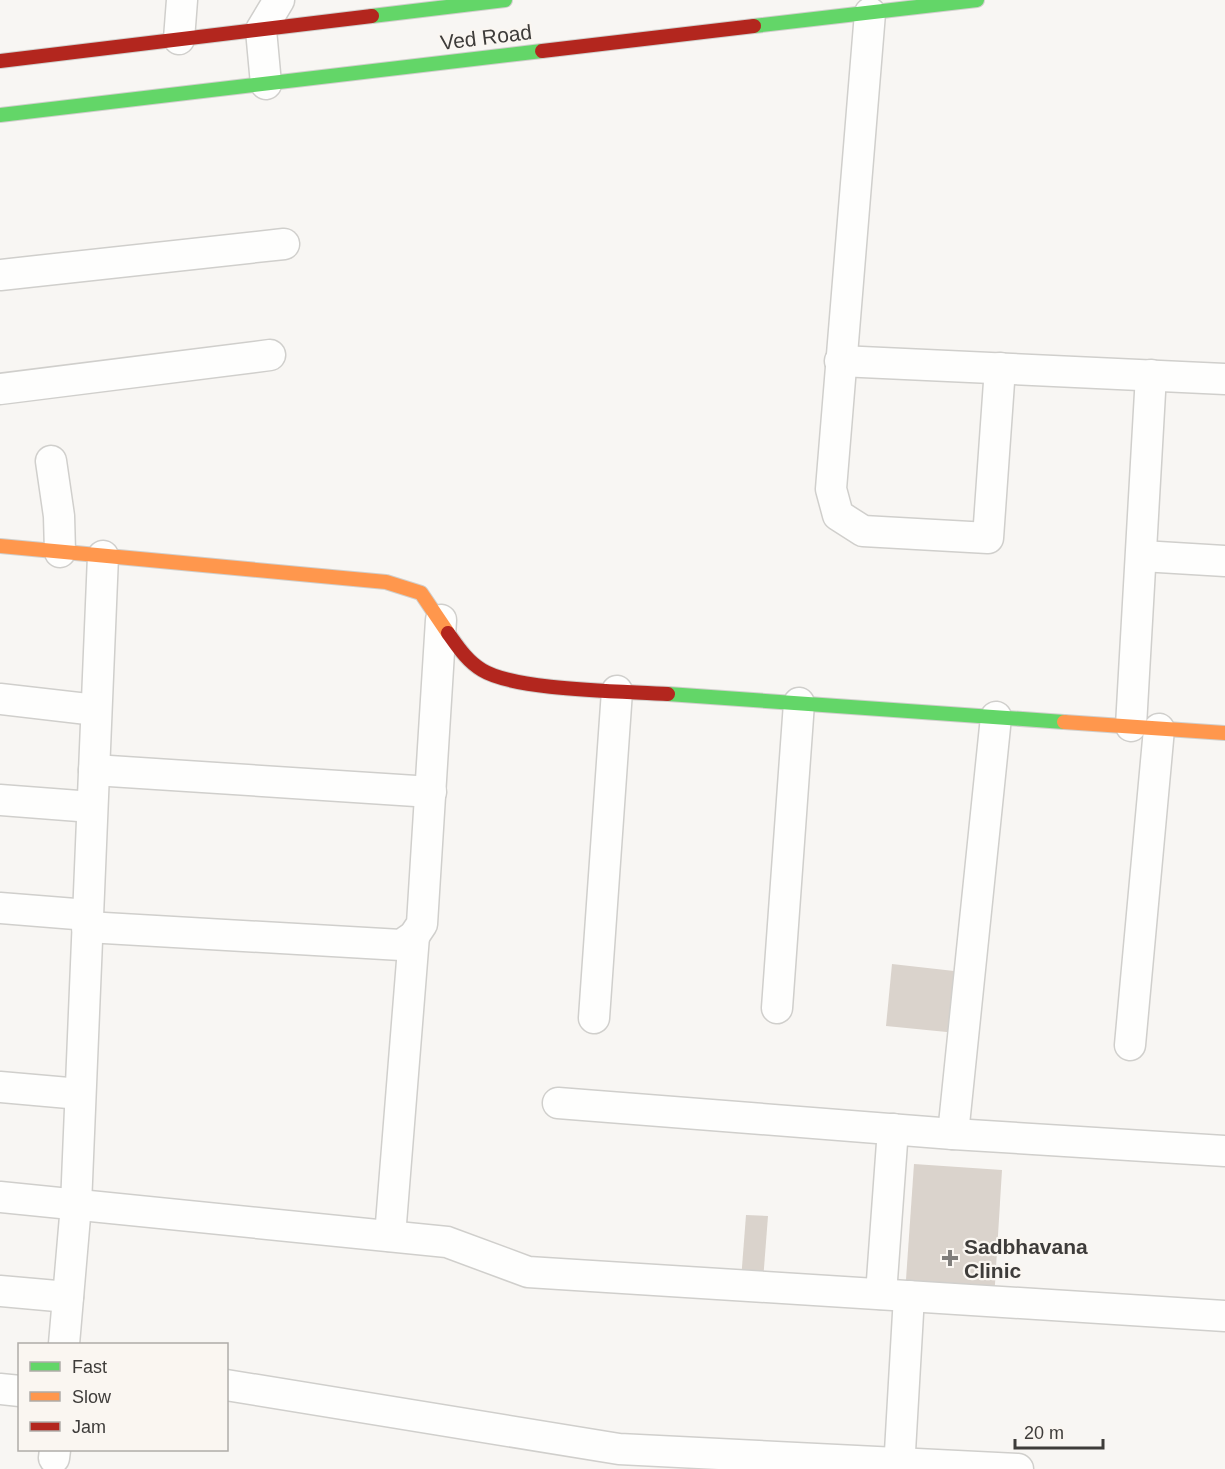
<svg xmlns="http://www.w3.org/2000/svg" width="1225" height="1469" viewBox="0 0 1225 1469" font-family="Helvetica,sans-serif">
  <rect width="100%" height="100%" fill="#f8f6f3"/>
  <g fill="#dad3cc">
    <polygon points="892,964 963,972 957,1033 886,1026"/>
    <polygon points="914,1164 1002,1170 994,1300 905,1294"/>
    <polygon points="746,1215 768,1216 763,1281 741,1280"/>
  </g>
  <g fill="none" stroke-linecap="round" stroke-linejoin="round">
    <defs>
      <g id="street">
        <polyline points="870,13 831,489 838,515 863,531 988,538 1000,368"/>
        <polyline points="179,39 182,0"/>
        <polyline points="266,84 261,30 279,0"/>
        <polyline points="0,275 284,244"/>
        <polyline points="840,361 1225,379"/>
        <polyline points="0,389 270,355"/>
        <polyline points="51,461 59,516 60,552"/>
        <polyline points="1142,556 1225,561"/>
        <polyline points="0,699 96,710"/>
        <polyline points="1131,726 1151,375"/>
        <polyline points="94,770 431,792"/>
        <polyline points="0,800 92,807"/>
        <polyline points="0,908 88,915"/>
        <polyline points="87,927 401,945 414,936 422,924 441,620"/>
        <polyline points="777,1008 799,703"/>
        <polyline points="594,1018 617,691"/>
        <polyline points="1130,1045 1159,729"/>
        <polyline points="0,1087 80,1094"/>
        <polyline points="558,1103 953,1134 1225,1151"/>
        <polyline points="953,1134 996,717"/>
        <polyline points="0,1197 447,1242 528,1272 1225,1316"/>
        <polyline points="390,1236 414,936"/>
        <polyline points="0,1291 68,1297"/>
        <polyline points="881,1294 893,1129"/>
        <polyline points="64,1344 76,1205 103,556"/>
        <polyline points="226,1385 619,1449 1018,1469"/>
        <polyline points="0,1389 20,1391"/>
        <polyline points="54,1458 55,1450"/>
        <polyline points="899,1469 909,1296"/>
      </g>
      <g id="fast">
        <polyline points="372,16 505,0"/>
        <polyline points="754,26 977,0"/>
        <polyline points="0,115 542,51"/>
        <polyline points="668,694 1064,722"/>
      </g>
      <g id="slow">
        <polyline points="0,546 386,582 421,593 448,633"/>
        <polyline points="1064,722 1225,733"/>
      </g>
      <g id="jam">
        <polyline points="542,51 754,26"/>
        <polyline points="0,61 372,16"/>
        <path d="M448,633c10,14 19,28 34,37 34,21 143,21 186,24"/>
      </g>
    </defs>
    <use href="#street" stroke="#d0cfcc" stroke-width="33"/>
    <use href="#fast" stroke="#d0cfcc" stroke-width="16"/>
    <use href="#slow" stroke="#d0cfcc" stroke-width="16"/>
    <use href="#jam" stroke="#d0cfcc" stroke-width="16"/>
    <use href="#street" stroke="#fefefd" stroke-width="30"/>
    <use href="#fast" stroke="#63d668" stroke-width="14"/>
    <use href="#slow" stroke="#ff974d" stroke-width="14"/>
    <use href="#jam" stroke="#b3261e" stroke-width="14"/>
  </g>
  <path fill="#7f7d7b" stroke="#faf6f1" stroke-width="2" d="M947 1249h6v6h6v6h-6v6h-6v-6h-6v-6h6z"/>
  <g text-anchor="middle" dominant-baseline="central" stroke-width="4.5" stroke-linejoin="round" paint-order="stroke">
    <g font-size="21" fill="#3e3c3a" stroke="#faf6f1">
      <text transform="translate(486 37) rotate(-7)">Ved Road</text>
    </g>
    <g font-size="21" font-weight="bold" fill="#3e3c3a" stroke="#faf6f1" text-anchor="start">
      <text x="964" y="1246">Sadbhavana<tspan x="964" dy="24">Clinic</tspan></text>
    </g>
  </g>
  <rect x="18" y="1343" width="210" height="108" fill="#faf6f1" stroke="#afaca8" stroke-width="1.5"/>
  <rect x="30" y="1362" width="30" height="9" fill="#63d668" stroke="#afaca8" stroke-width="1.5"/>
  <text x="72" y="1373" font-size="18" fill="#3e3c3a">Fast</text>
  <rect x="30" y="1392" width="30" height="9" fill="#ff974d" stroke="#afaca8" stroke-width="1.5"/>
  <text x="72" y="1403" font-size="18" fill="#3e3c3a">Slow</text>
  <rect x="30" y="1422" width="30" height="9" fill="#b3261e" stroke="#afaca8" stroke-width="1.5"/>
  <text x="72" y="1433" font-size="18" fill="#3e3c3a">Jam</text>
  <path d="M1015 1439v9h88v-9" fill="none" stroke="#3e3c3a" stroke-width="3"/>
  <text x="1024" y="1439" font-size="18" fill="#3e3c3a" stroke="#faf6f1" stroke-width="4.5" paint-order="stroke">20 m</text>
</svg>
